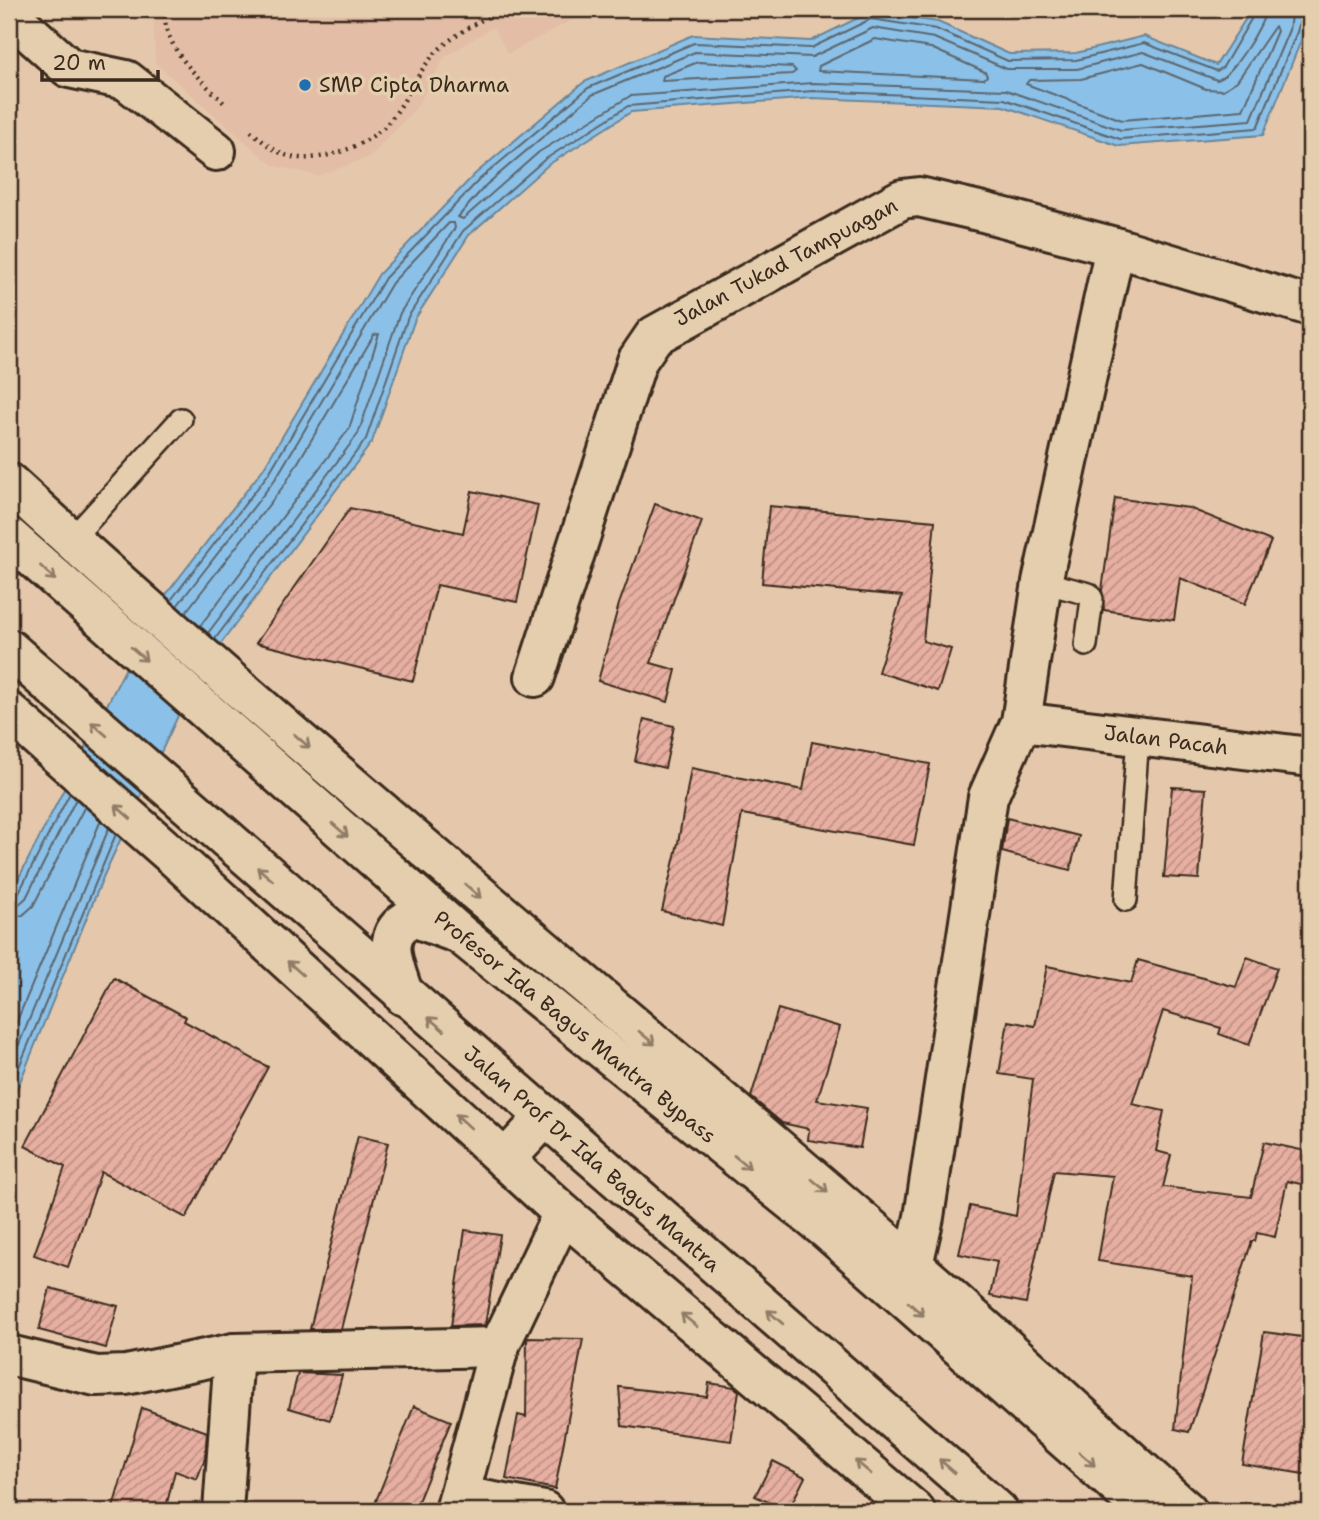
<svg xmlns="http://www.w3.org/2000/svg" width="1319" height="1520" viewBox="0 0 1319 1520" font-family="'Shantell Sans',sans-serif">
  <defs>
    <pattern id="building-hatch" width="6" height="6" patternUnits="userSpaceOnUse" patternTransform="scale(1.75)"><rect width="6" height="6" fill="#e7afa1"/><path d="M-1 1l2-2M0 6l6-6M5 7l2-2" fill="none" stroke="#bc8f83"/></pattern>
  </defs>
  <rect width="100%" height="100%" fill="#e5c8ac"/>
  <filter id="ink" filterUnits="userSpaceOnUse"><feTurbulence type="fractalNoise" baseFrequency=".0143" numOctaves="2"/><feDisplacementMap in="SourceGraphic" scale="14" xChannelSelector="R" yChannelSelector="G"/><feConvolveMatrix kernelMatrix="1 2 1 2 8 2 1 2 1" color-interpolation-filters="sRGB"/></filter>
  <g filter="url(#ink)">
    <polygon fill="#e3bda6" points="153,9 593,9 508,54 493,27 445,57 416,108 370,157 318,176 272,165 155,63"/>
    <polygon fill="#8bc1e8" stroke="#6b8597" stroke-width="2" points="1252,9 1308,9 1304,33 1263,135 1119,146 1003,106 812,98 631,112 548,165 469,235 415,319 372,442 196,677 104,875 9,1109 9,897 158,605 263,469 379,274 475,174 584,82 693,35 811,41 870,12 938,22 1009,54 1076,53 1144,36 1216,65"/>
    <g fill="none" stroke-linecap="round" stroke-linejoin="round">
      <g stroke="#5b666f" stroke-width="2">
        <path d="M1266,9c-1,15 -35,68 -49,71l-74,-28 -66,17h-70l-73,-31 -61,-10 -61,29 -117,-5 -103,43 -106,90 -28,32 5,2 76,-67 91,-56 183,-13 193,7 115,40 130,-10 38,-90 3,-21"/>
        <polygon points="1275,26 1277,31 1243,110 1122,120 1026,84 1029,80 1081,79 1143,63 1206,89 1223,90 1237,81"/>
        <polygon points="875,39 931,48 985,72 987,76 984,79 818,71 819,66"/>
        <polygon points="698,62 792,67 796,71 792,74 662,81 663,76"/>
        <polyline points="171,600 269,473 385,278 480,179 588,88 694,43 811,48 871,19 936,29 1008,61 1076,60 1144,43 1217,71 1223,67 1257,9"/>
        <polyline points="177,606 276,478 392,283 449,223 454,223 455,228 400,313 358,434 208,633"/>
        <polyline points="185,613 285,484 374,335 379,334 349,429 200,626"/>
        <polyline points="215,639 366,439 408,317 463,231 544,160 628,106 813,91 1004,99 1120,139 1257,128 1297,32 1303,9"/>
        <polyline points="9,898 18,894 70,793"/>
        <polyline points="9,907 18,905 26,898 76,799"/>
        <polyline points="9,918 23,915 33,906 85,806"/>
        <polyline points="9,1040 101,820"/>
        <polyline points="9,1068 109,828"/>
        <polyline points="9,1091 116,834"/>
      </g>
    </g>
    <g fill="url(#building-hatch)" stroke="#3b2a1e" stroke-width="2">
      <polygon points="472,491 538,505 517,602 437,585 413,681 256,643 350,508 463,533"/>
      <polygon points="1115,498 1189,508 1271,541 1245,604 1180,578 1174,620 1104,610 1102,590"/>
      <polygon points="655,504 702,521 651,663 676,670 668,702 598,681 619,604"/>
      <polygon points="769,506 935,521 923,641 951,649 938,691 878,672 902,596 762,583"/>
      <polygon points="644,719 674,726 665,768 635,761"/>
      <polygon points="812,742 930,764 914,845 742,814 722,926 662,911 678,843 691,768 803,790"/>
      <polygon points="1172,787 1206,789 1199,879 1164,877"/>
      <polygon points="1007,818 1079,836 1070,870 1002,852"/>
      <polygon points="1247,957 1277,968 1249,1045 1219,1034 1221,1028 1163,1011 1132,1104 1164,1111 1156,1151 1171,1155 1163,1187 1251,1197 1264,1142 1310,1152 1310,1186 1287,1181 1275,1237 1257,1233 1255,1241 1252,1241 1189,1432 1175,1429 1192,1276 1098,1261 1113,1176 1054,1171 1026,1303 990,1296 997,1262 959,1254 970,1206 1016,1216 1033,1079 999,1074 1008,1021 1035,1026 1047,966 1131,983 1138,960 1236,987"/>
      <polygon points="114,978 186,1017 184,1021 268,1067 186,1218 101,1172 68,1267 34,1255 65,1167 25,1146"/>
      <polygon points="778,1009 840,1027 817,1100 867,1108 860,1148 808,1140 809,1129 782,1123 751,1097"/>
      <polygon points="358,1136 388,1143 341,1329 310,1329"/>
      <polygon points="465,1230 500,1235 485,1325 451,1326"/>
      <polygon points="50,1288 118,1306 106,1348 39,1330"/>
      <polygon points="1264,1332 1310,1338 1310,1475 1242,1464"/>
      <polygon points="527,1338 583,1339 555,1489 506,1479 518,1415 526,1417"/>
      <polygon points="298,1373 342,1375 330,1420 289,1408"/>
      <polygon points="709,1383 734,1387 739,1391 731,1441 622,1426 619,1387 707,1397"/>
      <polygon points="414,1406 451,1421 414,1511 372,1511"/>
      <polygon points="142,1408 207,1432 205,1458 197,1479 175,1471 165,1511 112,1511"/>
      <polygon points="773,1461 805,1477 788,1511 755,1496"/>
    </g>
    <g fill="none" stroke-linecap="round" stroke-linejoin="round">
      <defs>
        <g id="lane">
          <polyline points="71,540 181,419"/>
          <polyline points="1042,582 1089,594 1092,599 1086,645"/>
          <polyline points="1126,900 1138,737"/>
        </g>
        <g id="street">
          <polyline points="9,14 69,68 126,80 216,151"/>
          <polyline points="535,677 637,361 654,336 902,199 919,197 983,212 1115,247 1310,306"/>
          <polyline points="1021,722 1310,757"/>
          <polyline points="913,1265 924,1217 988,797 1021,722 1042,582 1115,247"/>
          <polyline points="9,1355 96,1376 126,1375 234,1353 499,1347"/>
          <polyline points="460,1496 544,1511"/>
          <polyline points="223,1511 234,1353"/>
          <polyline points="455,1511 499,1347 563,1213"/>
        </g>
        <g id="secondary">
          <path d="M9,483c293,269 603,520 903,781 93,81 183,165 275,247"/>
          <polyline points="9,712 174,857 563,1213 915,1511"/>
          <polyline points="505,1160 545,1117"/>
        </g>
        <g id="highway">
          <polyline points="9,537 461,935 828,1231 1146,1511"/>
          <polyline points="9,649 998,1511"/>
          <path d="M404,996c-9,-30 -27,-62 9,-79l41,15"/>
        </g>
      </defs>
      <use href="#lane" stroke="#3b2a1e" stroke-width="26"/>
      <use href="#street" stroke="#3b2a1e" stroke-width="44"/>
      <use href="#secondary" stroke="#3b2a1e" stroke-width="44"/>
      <use href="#highway" stroke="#3b2a1e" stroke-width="44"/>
      <g stroke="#3b2a1e" stroke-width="4.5" stroke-dasharray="2 5" stroke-linecap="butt">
        <path d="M164,9c0,42 35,68 62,96"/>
        <path d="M251,131c11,10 26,23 41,26 28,6 75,-11 94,-32 19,-20 28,-47 45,-67 18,-22 47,-35 70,-49"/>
      </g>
      <use href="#lane" stroke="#e4ceae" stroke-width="21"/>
      <use href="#street" stroke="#e4ceae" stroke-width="38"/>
      <use href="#secondary" stroke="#e4ceae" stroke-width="38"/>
      <use href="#highway" stroke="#e4ceae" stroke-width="38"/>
    </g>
    <defs><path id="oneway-shaft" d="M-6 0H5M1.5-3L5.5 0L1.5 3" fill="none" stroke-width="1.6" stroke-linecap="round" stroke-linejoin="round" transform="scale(1.75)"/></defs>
    <g stroke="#907c66">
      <use href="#oneway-shaft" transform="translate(48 573) rotate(43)"/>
      <use href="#oneway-shaft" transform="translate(139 654) rotate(41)"/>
      <use href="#oneway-shaft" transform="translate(99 729) rotate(-139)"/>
      <use href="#oneway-shaft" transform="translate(302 741) rotate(41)"/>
      <use href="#oneway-shaft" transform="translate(123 812) rotate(-139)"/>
      <use href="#oneway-shaft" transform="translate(340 830) rotate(41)"/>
      <use href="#oneway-shaft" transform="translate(265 874) rotate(-139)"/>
      <use href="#oneway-shaft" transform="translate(473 891) rotate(41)"/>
      <use href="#oneway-shaft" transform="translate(295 968) rotate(-138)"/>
      <use href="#oneway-shaft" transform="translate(436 1024) rotate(-139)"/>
      <use href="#oneway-shaft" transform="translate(647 1038) rotate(40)"/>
      <use href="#oneway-shaft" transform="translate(463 1121) rotate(-138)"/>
      <use href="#oneway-shaft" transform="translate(742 1162) rotate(39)"/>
      <use href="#oneway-shaft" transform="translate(820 1186) rotate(40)"/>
      <use href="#oneway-shaft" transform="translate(916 1309) rotate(41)"/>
      <use href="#oneway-shaft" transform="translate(775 1317) rotate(-139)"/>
      <use href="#oneway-shaft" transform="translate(689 1320) rotate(-140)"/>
      <use href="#oneway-shaft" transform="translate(1087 1459) rotate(41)"/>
      <use href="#oneway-shaft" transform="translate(947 1466) rotate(-139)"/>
      <use href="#oneway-shaft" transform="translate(863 1467) rotate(-140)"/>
    </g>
  </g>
  <circle fill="#1f6fb2" stroke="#e4ceae" stroke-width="2.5" cx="305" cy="85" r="7"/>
  <g text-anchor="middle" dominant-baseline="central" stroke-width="7" stroke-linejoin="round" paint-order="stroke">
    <g font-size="21" fill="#3b2a1e" stroke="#e4ceae" text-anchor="start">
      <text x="319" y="85">SMP Cipta Dharma</text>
    </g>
    <g font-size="21" fill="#3b2a1e" stroke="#e4ceae">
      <text transform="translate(786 262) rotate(-28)">Jalan Tukad Tampuagan</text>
      <text transform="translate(1166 740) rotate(7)">Jalan Pacah</text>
      <text transform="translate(575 1027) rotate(39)">Profesor Ida Bagus Mantra Bypass</text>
      <text transform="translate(592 1159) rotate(41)">Jalan Prof Dr Ida Bagus Mantra</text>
    </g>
  </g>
  <rect width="1319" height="1520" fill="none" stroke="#e4ceae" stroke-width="35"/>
  <rect x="18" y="18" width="1284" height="1485" fill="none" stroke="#3b2a1e" stroke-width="2.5" filter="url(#ink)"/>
  <path d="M42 70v10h116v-10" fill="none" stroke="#3b2a1e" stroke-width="3.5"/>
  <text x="52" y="70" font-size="21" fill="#3b2a1e" stroke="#e4ceae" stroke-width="5" paint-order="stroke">20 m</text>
</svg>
